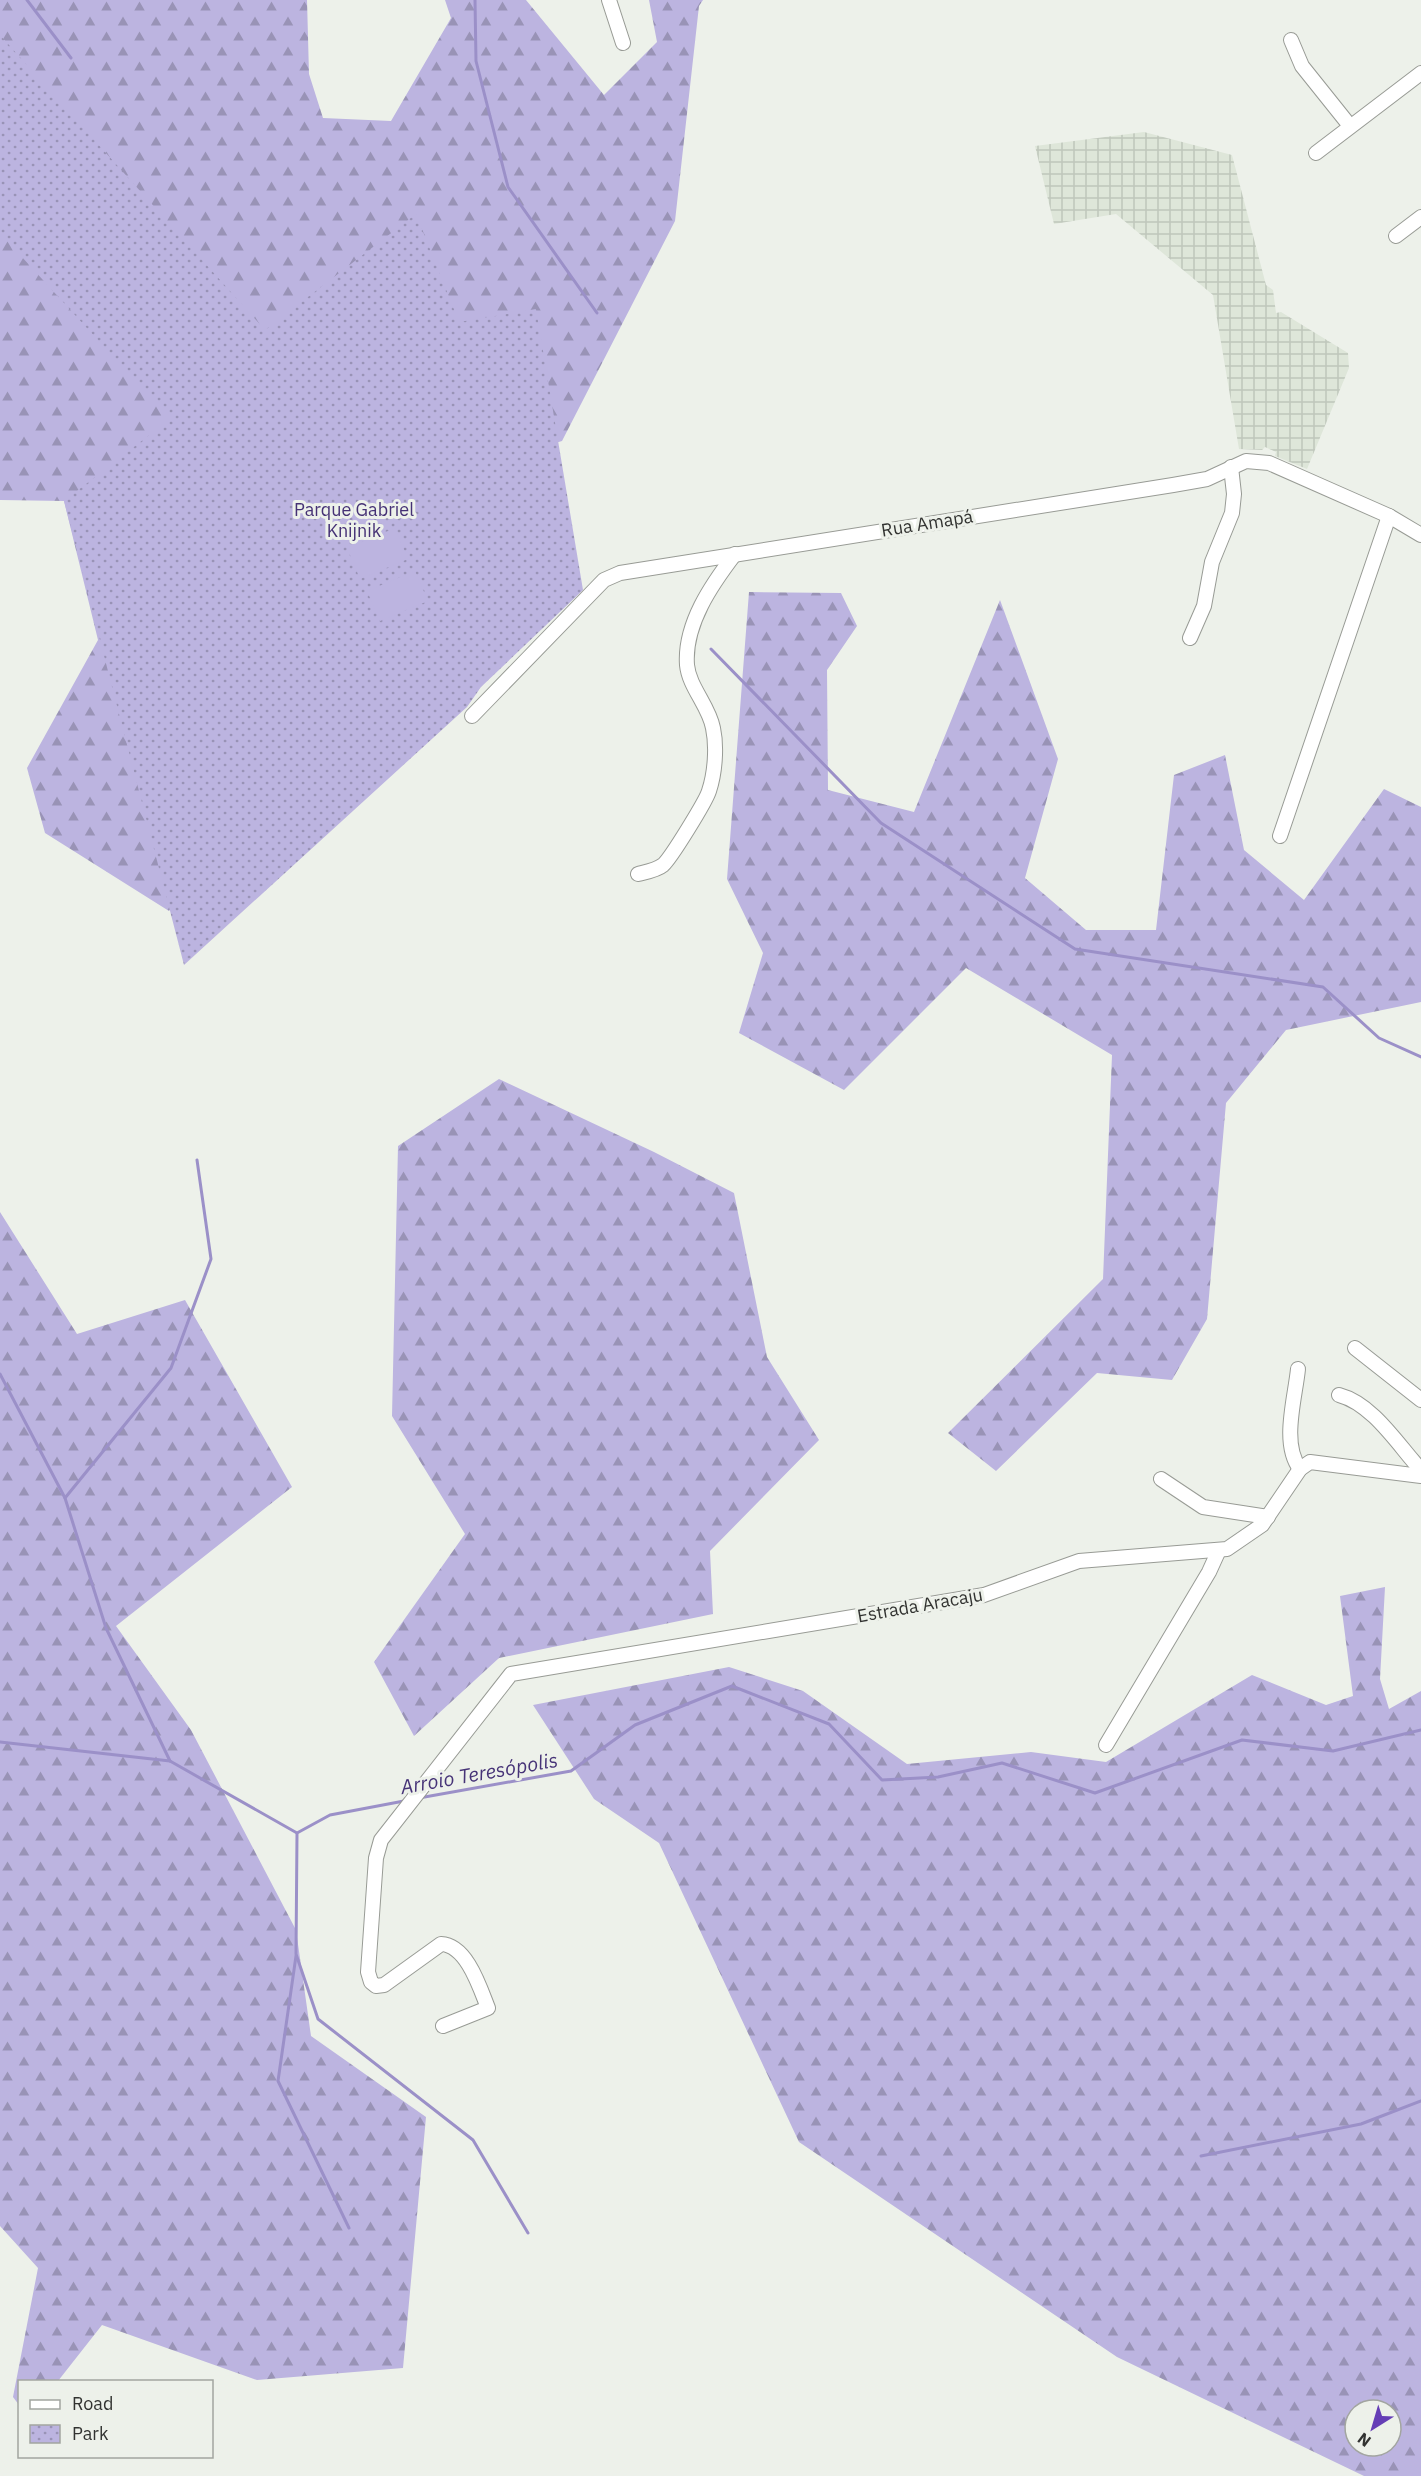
<svg xmlns="http://www.w3.org/2000/svg" width="1421" height="2476" viewBox="0 0 1421 2476" font-family="'IBM Plex Sans',sans-serif">
  <defs>
    <pattern id="industrial-grid" width="8" height="8" patternUnits="userSpaceOnUse" patternTransform="scale(1.5)"><rect width="8" height="8" fill="#dee6d9"/><path d="M0 4h8M4 0v8" fill="none" stroke="#bfc6bb"/></pattern>
    <pattern id="forest-firs" width="22" height="20" patternUnits="userSpaceOnUse" patternTransform="scale(1.5)"><rect width="22" height="20" fill="#bcb4e0"/><path d="M5 1l3.5 6h-7zM16 11l3.5 6h-7z" fill="#9993b6"/></pattern>
    <pattern id="park-dots" width="8" height="8" patternUnits="userSpaceOnUse" patternTransform="scale(1.5)"><rect width="8" height="8" fill="#bcb4e0"/><path d="M2 2h.1M6 6h.1" fill="none" stroke="#9993b6" stroke-width="1.8" stroke-linecap="round"/></pattern>
  </defs>
  <rect width="100%" height="100%" fill="#edf1ea"/>
  <polygon fill="url(#industrial-grid)" points="1144,132 1232,155 1266,285 1273,290 1276,313 1281,312 1348,353 1349,368 1307,469 1275,456 1276,452 1265,447 1262,450 1239,449 1213,295 1116,214 1054,224 1035,146"/>
  <g fill="url(#forest-firs)" fill-rule="evenodd">
    <polygon points="0,0 307,0 309,74 323,118 391,121 451,18 445,0 526,0 604,95 657,42 649,0 703,0 699,6 675,221 562,441 461,472 169,911 45,833 27,768 98,640 64,501 0,500"/>
    <polygon points="749,592 841,593 857,626 827,670 828,790 914,812 1000,600 1058,759 1025,878 1086,930 1156,930 1174,775 1225,755 1244,850 1304,900 1384,789 1421,807 1421,1002 1286,1030 1226,1103 1207,1319 1172,1380 1097,1373 996,1471 948,1433 1103,1279 1112,1055 966,968 844,1090 739,1033 763,953 727,879"/>
    <polygon points="499,1079 654,1152 734,1193 767,1357 819,1440 710,1551 713,1614 499,1658 414,1736 374,1662 465,1534 392,1416 398,1146"/>
    <polygon points="0,1212 77,1334 185,1300 292,1487 116,1626 191,1730 296,1930 311,2036 426,2117 403,2368 257,2380 102,2325 58,2381 20,2382 19,2405 13,2397 38,2268 0,2226"/>
    <path d="M1385,1587l-5,92 9,30 32,-18v785h-57l-247,-119 -318,-215 -140,-299 -65,-44 -61,-94 196,-38 74,24 104,73 124,-12 75,10 146,-87 74,30 27,-9 -13,-100zM1355,2410h36v36h-36z"/>
  </g>
  <polygon fill="url(#park-dots)" points="0,35 265,330 416,214 459,322 536,309 583,590 481,687 467,707 184,965 64,501 170,419 0,233"/>
  <g fill="#bcb4e0">
    <polygon points="386,506 389,513 354,528 351,521"/>
    <polygon points="395,528 408,559 360,579 347,548"/>
    <polygon points="415,571 428,601 380,621 367,591"/>
  </g>
  <g fill="none" stroke-linecap="round" stroke-linejoin="round">
    <g stroke="#9b90c8" stroke-width="3">
      <polyline points="27,0 71,58"/>
      <polyline points="475,0 476,61 508,187 597,313"/>
      <polyline points="711,649 881,823 1075,949 1323,987 1379,1038 1421,1057"/>
      <polyline points="0,1374 65,1498 106,1628 170,1761"/>
      <polyline points="65,1498 171,1368 211,1259 197,1160"/>
      <polyline points="0,1742 170,1761 297,1833 330,1815 404,1801"/>
      <polyline points="419,1798 571,1771 635,1725 732,1686 829,1724 882,1780 938,1777 1002,1763 1095,1793 1242,1740 1333,1751 1421,1730"/>
      <polyline points="297,1834 296,1954 318,2019 473,2140 528,2233"/>
      <polyline points="296,1956 278,2081 349,2228"/>
      <polyline points="1201,2156 1361,2124 1421,2101"/>
    </g>
    <defs>
      <g id="minor">
        <polyline points="609,0 623,43"/>
        <polyline points="1291,40 1302,66 1350,126"/>
        <polyline points="1316,153 1421,73"/>
        <polyline points="1396,236 1421,217"/>
        <polyline points="1190,638 1204,606 1212,562 1232,513 1234,494 1231,467"/>
        <polyline points="472,716 604,580 620,573 1173,485 1207,479 1246,461 1269,463 1389,516 1421,535"/>
        <polyline points="1280,836 1389,516"/>
        <path d="M638,874c8,-2 19,-4 25,-9 8,-7 43,-64 46,-74 6,-18 8,-44 4,-63 -4,-22 -24,-41 -26,-63 -3,-41 25,-81 48,-111"/>
        <polyline points="1355,1348 1421,1400"/>
        <path d="M1298,1369c-3,30 -17,75 2,100"/>
        <path d="M1339,1395c34,9 59,50 82,75"/>
        <polyline points="1161,1479 1203,1507 1268,1517"/>
        <polyline points="1106,1745 1209,1572 1219,1550"/>
        <path d="M443,2026l45,-18c-8,-20 -21,-63 -47,-64l-57,41 -8,1 -5,-4 -3,-10 8,-114 5,-18 130,-166 473,-79 95,-34 148,-12 35,-24 38,-56 10,-7 111,14"/>
      </g>
    </defs>
    <use href="#minor" stroke="#989b95" stroke-width="16"/>
    <use href="#minor" stroke="#fff" stroke-width="14"/>
  </g>
  <g text-anchor="middle" dominant-baseline="central" stroke-width="6" stroke-linejoin="round" paint-order="stroke">
    <g font-size="18" fill="#453175" stroke="#edf1ea">
      <text x="354" y="509">Parque Gabriel<tspan x="354" dy="21">Knijnik</tspan></text>
    </g>
    <g font-size="18" fill="#323331" stroke="#edf1ea">
      <text transform="translate(927 523) rotate(-9)">Rua Amapá</text>
      <text transform="translate(920 1605) rotate(-10)">Estrada Aracaju</text>
    </g>
    <g font-size="20" font-style="italic" fill="#463377" stroke="#edf1ea">
      <text transform="translate(479 1773) rotate(-10)">Arroio Teresópolis</text>
    </g>
  </g>
  <rect x="18" y="2380" width="195" height="78" fill="#edf1ea" stroke="#a2a5a0" stroke-width="1.5"/>
  <rect x="30" y="2400" width="30" height="9" fill="#ffffff" stroke="#a2a5a0" stroke-width="1.5"/>
  <text x="72" y="2410" font-size="18" fill="#323331">Road</text>
  <rect x="30" y="2425" width="30" height="18" fill="url(#park-dots)" stroke="#a2a5a0" stroke-width="1.5"/>
  <text x="72" y="2440" font-size="18" fill="#323331">Park</text>
  <g transform="translate(1373 2428) rotate(217)"><circle r="28" fill="#edf1ea" stroke="#a2a5a0" stroke-width="1.5"/>
  <path d="M0-4.5L10 22L0 15L-10 22Z" fill="#653eb6"/>
  <text y="-9" font-size="16" font-weight="bold" text-anchor="middle" fill="#323331">N</text>
  </g>
</svg>
